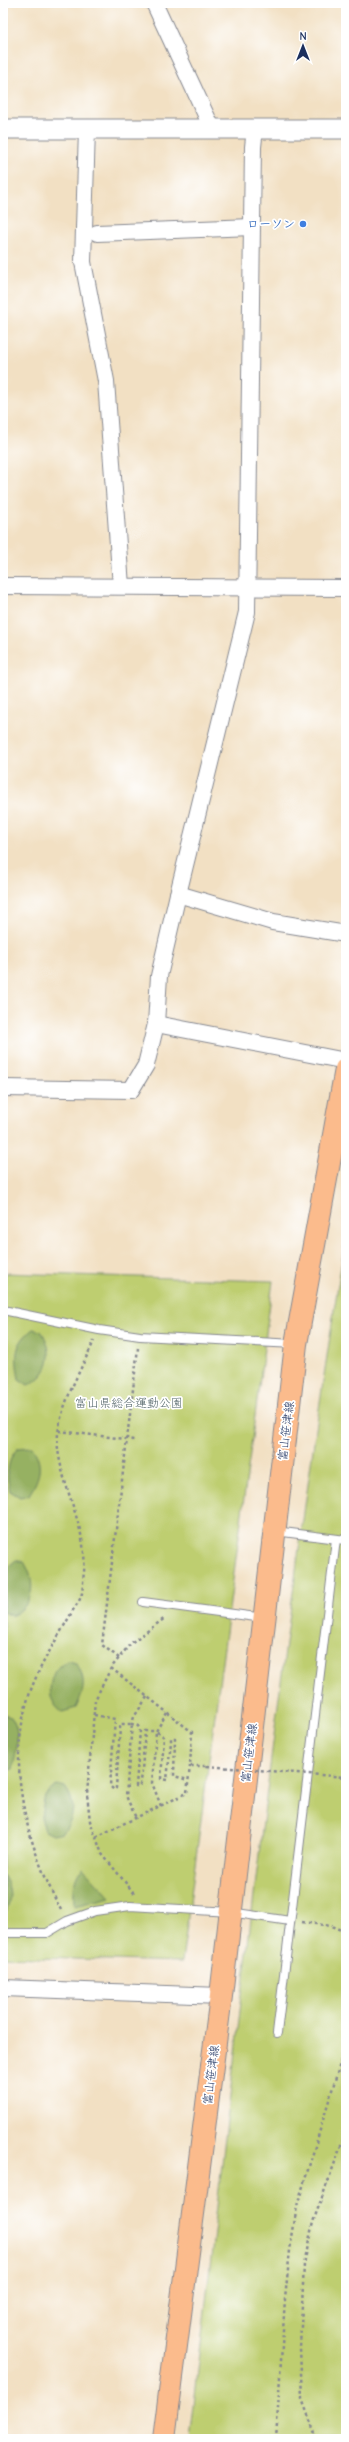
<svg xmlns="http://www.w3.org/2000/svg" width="349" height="2442" viewBox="0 0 349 2442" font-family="'Comic Neue','Klee One',sans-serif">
  <rect width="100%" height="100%" fill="#fff"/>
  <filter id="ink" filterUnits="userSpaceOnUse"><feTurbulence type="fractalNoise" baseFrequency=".025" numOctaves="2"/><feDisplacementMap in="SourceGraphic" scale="8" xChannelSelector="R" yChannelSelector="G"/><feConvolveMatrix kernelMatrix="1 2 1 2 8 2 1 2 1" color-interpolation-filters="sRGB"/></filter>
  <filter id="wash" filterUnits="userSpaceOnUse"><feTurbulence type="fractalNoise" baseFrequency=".012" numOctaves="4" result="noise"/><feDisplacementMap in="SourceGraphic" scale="16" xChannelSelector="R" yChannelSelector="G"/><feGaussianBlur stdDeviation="0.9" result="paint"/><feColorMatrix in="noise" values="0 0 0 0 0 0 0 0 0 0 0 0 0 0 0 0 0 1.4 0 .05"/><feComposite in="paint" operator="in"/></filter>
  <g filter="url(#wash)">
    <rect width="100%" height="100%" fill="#f2e0c3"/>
    <g fill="#bece70" stroke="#6c7e67">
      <path d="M346,1235v1204h-156c47,-402 91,-805 156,-1204z"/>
      <polygon points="3,1273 273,1281 182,1962 3,1957"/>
    </g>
    <g fill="#96b162" stroke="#587060">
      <path d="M33,1329l8,2c14,20 10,44 -13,54l-9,-6c-4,-24 -5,-35 14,-50z"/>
      <path d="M32,1447c12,18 8,30 -3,48l-9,2 -10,-6c-4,-16 -3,-31 8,-43z"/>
      <path d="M16,1560l8,2c13,20 10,44 -13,54l-8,-5v-40z"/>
      <path d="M67,1661l9,2c11,16 8,28 0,45l-14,4c-13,-9 -15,-26 -7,-41 2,-4 9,-7 12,-10z"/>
      <path d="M3,1715l8,2c11,16 5,34 2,52l-10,2z"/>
      <path d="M57,1785l8,2c12,17 9,30 -2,46l-10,2 -8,-4 -4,-14 4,-22z"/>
      <path d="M83,1868l27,29 -36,9c0,-14 -2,-28 9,-38z"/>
      <path d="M3,1875c10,15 8,27 0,43z"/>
    </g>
  </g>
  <g filter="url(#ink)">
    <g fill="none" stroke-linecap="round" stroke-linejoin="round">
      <defs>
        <g id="service">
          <polyline points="3,1310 99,1330 140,1336 295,1344"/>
          <polyline points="275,1531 346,1540"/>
          <polyline points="143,1602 264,1618"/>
          <polyline points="3,1933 47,1933 67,1921 95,1911 130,1906 230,1912 290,1921"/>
          <polyline points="277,2033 336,1539"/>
        </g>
        <g id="minor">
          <polyline points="154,3 212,128"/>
          <polyline points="87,129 83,262 106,381 121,586"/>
          <polyline points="97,233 252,227"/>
          <polyline points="3,586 346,588"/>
          <polyline points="178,894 247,612 253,147 255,128"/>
          <polyline points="156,1024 159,976 178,894 273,922 346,934"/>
          <polyline points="3,1088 131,1090 146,1065 156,1024 346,1061"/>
          <polyline points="3,1988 221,1996"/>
        </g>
        <polyline id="tertiary" points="3,129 346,129"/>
        <polyline id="primary" points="164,2439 221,1996 296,1344 346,1069"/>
      </defs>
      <use href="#service" stroke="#868890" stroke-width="10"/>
      <use href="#minor" stroke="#868890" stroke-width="18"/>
      <use href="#tertiary" stroke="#868890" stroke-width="21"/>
      <use href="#primary" stroke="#868890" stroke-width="24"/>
      <g stroke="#868890" stroke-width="2.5" stroke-dasharray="3 3" stroke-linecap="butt">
        <polyline points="59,1431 134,1440"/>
        <polyline points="119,1658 102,1645 138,1348"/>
        <polyline points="111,1668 192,1732 190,1766 207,1766"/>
        <polyline points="147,1697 134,1717 132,1724 138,1726 140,1730 136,1786 139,1786 141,1783 145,1731 156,1731 167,1713"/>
        <polyline points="94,1715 115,1719 110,1786 114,1790 116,1788 120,1728 121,1724 132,1724 126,1796 136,1818"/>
        <polyline points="161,1806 152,1783 156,1731 164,1737 161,1779 167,1780 171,1742 171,1738 175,1738 174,1776 188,1780"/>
        <polyline points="96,1837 187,1793 190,1766"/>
        <polyline points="134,1893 102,1854 90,1821 87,1794 95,1700 111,1668 131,1643 165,1618"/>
        <path d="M61,1910c-38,-72 -60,-159 -23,-237 10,-21 23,-41 34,-61 3,-6 9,-12 10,-19 1,-6 1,-14 2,-21 4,-42 -21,-81 -26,-123 -4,-34 22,-77 36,-108"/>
        <polyline points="302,1922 331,1926 346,1932"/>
        <polyline points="276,2439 285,2299 290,2250 297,2206 346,2044"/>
        <polyline points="317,2439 302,2399 300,2347 304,2264 313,2222 346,2132"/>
      </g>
      <use href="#service" stroke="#fff" stroke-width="8"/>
      <use href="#minor" stroke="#fff" stroke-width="16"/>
      <use href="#tertiary" stroke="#fff" stroke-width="19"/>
      <use href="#primary" stroke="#fbbb8c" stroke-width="22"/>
      <polyline stroke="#868890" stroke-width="2.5" stroke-dasharray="3 3" stroke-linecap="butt" points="207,1766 346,1777"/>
    </g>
  </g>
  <circle fill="#3f7fe0" stroke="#fff" stroke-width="1.5" cx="303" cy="224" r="4"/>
  <g text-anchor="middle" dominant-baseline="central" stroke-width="3.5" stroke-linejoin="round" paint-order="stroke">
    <g font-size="12" font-weight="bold" fill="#366cbe" stroke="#fff" text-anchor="end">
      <text x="295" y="224">ローソン</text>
    </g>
    <g font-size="12" fill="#4c5f63" stroke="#fff">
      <text x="129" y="1403">富山県総合運動公園</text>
    </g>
    <g font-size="12" fill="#1b2f5e" stroke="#fff">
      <text transform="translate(286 1431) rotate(-83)">富山笹津線</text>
      <text transform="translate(249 1753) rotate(-83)">富山笹津線</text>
      <text transform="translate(211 2075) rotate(-83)">富山笹津線</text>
    </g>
  </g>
  <rect width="349" height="2442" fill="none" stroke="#fff" stroke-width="16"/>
  <g transform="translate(303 46)" stroke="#ffffff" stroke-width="3" paint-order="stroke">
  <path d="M0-3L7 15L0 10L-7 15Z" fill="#1b2f5e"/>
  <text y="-6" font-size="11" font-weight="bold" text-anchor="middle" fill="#1b2f5e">N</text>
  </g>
</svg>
